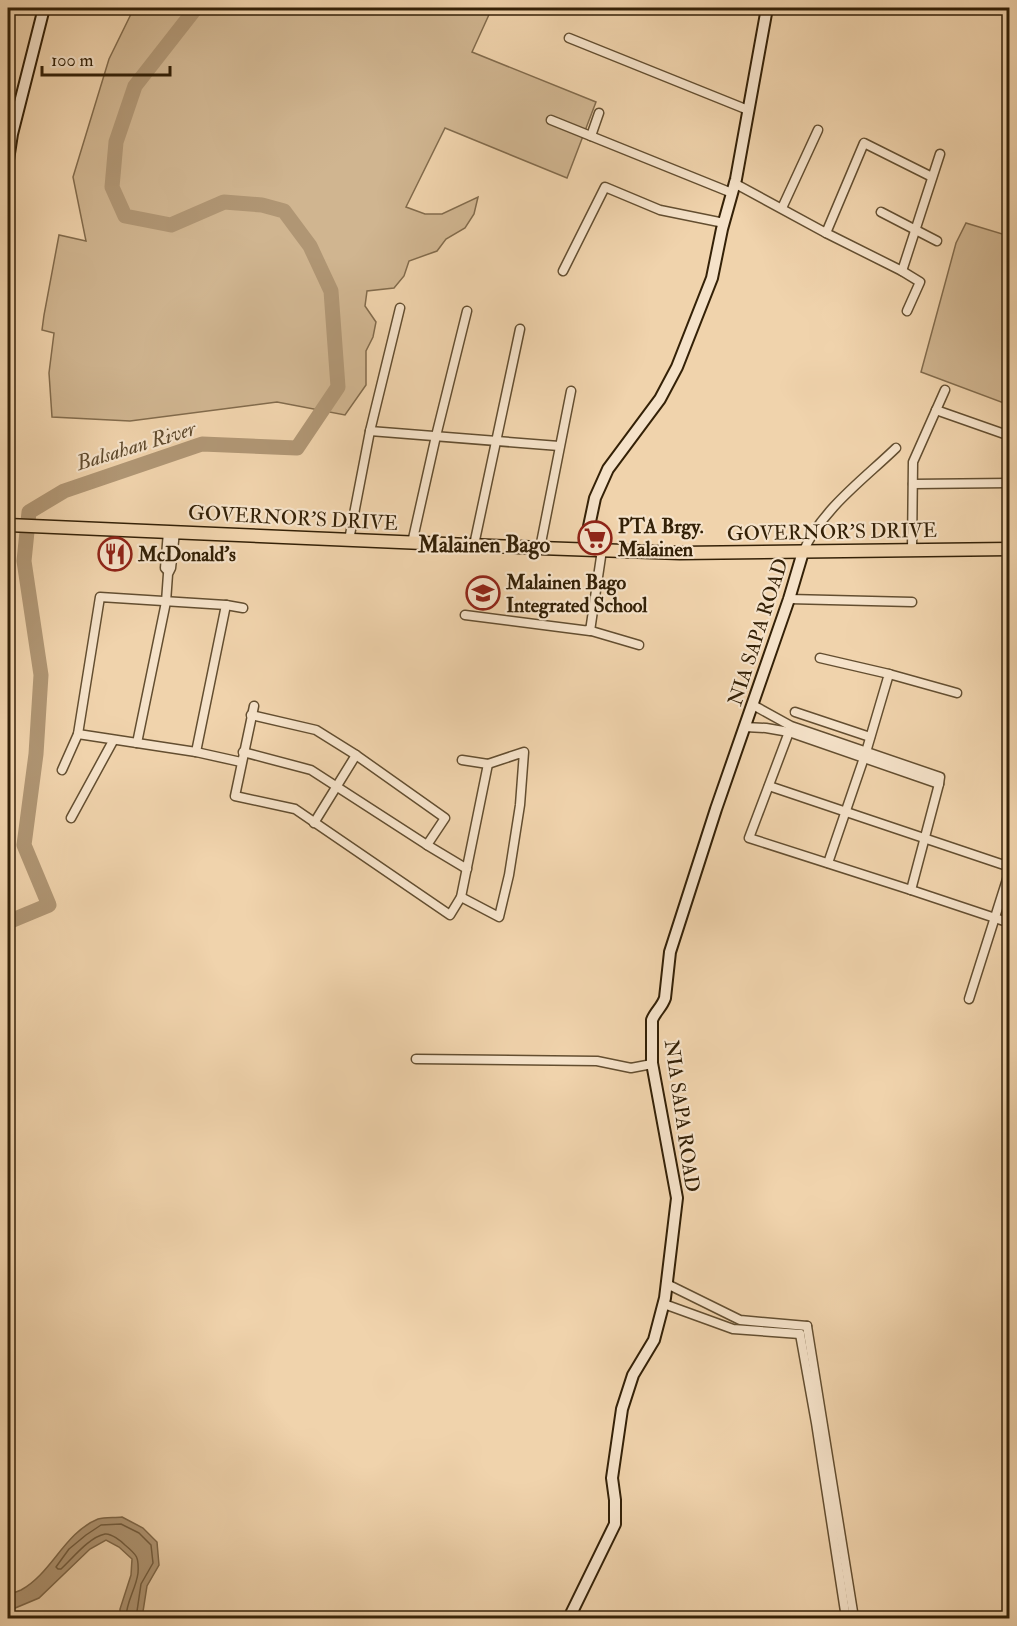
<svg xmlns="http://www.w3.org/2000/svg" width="1017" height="1626" viewBox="0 0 1017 1626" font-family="'IM FELL Double Pica',serif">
  <rect width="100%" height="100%" fill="#f0d3ac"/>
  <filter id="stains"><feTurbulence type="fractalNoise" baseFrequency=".00333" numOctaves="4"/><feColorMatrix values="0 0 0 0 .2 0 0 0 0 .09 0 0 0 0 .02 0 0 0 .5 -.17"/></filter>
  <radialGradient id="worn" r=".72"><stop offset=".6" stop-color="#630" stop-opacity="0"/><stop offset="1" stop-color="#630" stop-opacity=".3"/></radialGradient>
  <g fill="#d0b590" stroke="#826b4c" stroke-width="1.5">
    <polygon points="134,8 492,8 472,52 596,102 567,178 445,128 406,207 425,214 442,214 478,197 474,214 465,228 446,239 437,251 409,261 404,276 394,288 367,291 365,306 376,322 373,337 366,351 366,385 345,415 277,402 130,421 52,417 49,373 54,333 42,330 44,315 59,235 86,241 73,177 109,59"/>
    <polygon points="966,223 1009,236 1009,405 921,372 956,243"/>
  </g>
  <path fill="#b09674" stroke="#7e6748" stroke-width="1.5" d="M122,1517l21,11 14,14 2,23 -12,21 -5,32h-22v-9l11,-34 1,-16 -13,-12 -13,-7 -16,9 -51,49 -31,13v-17c4,-1 9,-2 13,-4 31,-17 43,-57 77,-71 7,-2 17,-1 24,-2z"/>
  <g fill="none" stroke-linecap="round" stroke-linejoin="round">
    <path stroke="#725c3e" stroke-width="1.5" d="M126,1618c0,-16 10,-29 12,-45 1,-16 -1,-18 -13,-28 -4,-4 -14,-12 -20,-11 -16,3 -33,25 -44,35h-3l-2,-2 13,-18 17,-14 15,-10 20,-1 18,9 12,12 2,18 -12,21 -5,34"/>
    <polyline stroke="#b09674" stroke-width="15" points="8,922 49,905 24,845 36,754 41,675 24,561 29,512 64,491 202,444 297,448 338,387 331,291 310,246 284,211 262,205 224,202 171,225 125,216 112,187 116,142 135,86 196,8"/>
    <defs>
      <g id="street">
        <polyline points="569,38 748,110"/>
        <polyline points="551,120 732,193"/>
        <polyline points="591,136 599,113"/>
        <polyline points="734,183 826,233 902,271 940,154"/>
        <polyline points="782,208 818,130"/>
        <polyline points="881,212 937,241"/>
        <polyline points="826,233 864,143 932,177"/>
        <polyline points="563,271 605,187 660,210 724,223"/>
        <polyline points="902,271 920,282 907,311"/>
        <polyline points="936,410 1010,436"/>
        <polyline points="370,431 559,446"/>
        <polyline points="913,484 1010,483"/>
        <polyline points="349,540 370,431 400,308"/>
        <polyline points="412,543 436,436 467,311"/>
        <polyline points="474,545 520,329"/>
        <polyline points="540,548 571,391"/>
        <polyline points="912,550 913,462 945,390"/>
        <path d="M803,552c19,-43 61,-73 93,-104"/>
        <polyline points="167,570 165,568 168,532"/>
        <polyline points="789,599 912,602"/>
        <polyline points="465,615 590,631 602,550"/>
        <polyline points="588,630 639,645"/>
        <polyline points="820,658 889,674 866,752 828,863"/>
        <polyline points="889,674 957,693"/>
        <polyline points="753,705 791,726 940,777 939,784 789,732 791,726"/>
        <polyline points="254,706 235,796 295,809 450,915 461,897 488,764"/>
        <polyline points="795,712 870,737"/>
        <polyline points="251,715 316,730 356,755 445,818 427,845"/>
        <polyline points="745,727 766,728 789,732 749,838 911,890 939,784"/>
        <polyline points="78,734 196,752 241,762"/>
        <polyline points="137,743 166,602 168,574 171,568 175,532"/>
        <polyline points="196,752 226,605"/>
        <polyline points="243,752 311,770 427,845 467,869"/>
        <polyline points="62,770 78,734 100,597 226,605 243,608"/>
        <polyline points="769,786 1010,867"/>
        <polyline points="71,818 113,741"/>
        <polyline points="314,823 356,755"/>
        <polyline points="911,890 1010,923"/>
        <polyline points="461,897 499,917 509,875 520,805 524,752 488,764 462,760"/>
        <polyline points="969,999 1010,870"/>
        <polyline points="416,1059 597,1061 631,1068 652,1064"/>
        <polyline points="667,1284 740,1320 807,1326"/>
        <polyline points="664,1304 733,1329 800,1334"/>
        <polyline points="807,1326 854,1618"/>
        <polyline points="800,1334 816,1423 846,1618"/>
      </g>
      <g id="secondary">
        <polyline points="8,160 12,134 44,8"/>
        <polyline points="584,550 595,498 608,469 660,399 677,367 712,278 722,229 736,179 767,8"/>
        <path d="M569,1618l46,-94v-24l-3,-22 10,-69 11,-34 21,-35 11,-42 12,-100 -25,-135v-43c3,-8 10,-13 13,-22l5,-46 46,-143 73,-210 14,-47"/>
      </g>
      <polyline id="primary" points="8,525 540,548 680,553 1010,549"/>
    </defs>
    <use href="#street" stroke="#634e30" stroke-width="11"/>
    <use href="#secondary" stroke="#342107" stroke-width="14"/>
    <use href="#primary" stroke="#342107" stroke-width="15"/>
    <use href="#street" stroke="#f5e2c9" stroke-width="8"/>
    <use href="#secondary" stroke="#f5e2c9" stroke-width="10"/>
    <use href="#primary" stroke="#f0d3ac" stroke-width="12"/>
  </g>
  <defs>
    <symbol id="supermarket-ring" viewBox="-11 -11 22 22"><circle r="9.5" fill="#f5e2c9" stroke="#8f2418" stroke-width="1.5"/><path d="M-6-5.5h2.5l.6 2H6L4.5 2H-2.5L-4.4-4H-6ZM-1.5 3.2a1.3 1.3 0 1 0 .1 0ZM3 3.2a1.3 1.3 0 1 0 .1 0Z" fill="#8f2418"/></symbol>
    <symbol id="restaurant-ring" viewBox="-11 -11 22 22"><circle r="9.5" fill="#f5e2c9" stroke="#8f2418" stroke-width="1.5"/><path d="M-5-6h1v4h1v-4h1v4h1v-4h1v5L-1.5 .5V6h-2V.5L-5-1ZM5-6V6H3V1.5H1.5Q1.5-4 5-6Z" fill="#8f2418"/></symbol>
    <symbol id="school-ring" viewBox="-11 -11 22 22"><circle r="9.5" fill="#f5e2c9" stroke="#8f2418" stroke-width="1.5"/><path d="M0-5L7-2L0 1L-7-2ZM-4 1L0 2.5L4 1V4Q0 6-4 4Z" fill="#8f2418"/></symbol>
  </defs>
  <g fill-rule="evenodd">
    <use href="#supermarket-ring" x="576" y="519" width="38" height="38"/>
    <use href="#restaurant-ring" x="96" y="535" width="38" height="38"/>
    <use href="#school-ring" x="464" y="574" width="38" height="38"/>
  </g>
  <g text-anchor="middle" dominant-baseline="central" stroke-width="4.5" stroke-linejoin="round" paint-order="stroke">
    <g font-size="20" fill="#342107" stroke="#f5e2c9">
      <text transform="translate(293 518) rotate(3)">GOVERNOR'S DRIVE</text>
      <text transform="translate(832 532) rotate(-1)">GOVERNOR'S DRIVE</text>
      <text transform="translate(758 632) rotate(-72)">NIA SAPA ROAD</text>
      <text transform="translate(682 1116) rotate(82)">NIA SAPA ROAD</text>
    </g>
    <g font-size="20" font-weight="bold" fill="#342107" stroke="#f5e2c9" text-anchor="start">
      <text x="618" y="526">PTA Brgy.<tspan x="618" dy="23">Malainen</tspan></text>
      <text x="138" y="554">McDonald's</text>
      <text x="506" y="582">Malainen Bago<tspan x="506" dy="23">Integrated School</tspan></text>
    </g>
    <g font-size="21" font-style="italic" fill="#5f4a2d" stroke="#f5e2c9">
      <text transform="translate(136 446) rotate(-17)">Balsahan River</text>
    </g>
    <g font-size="22" font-weight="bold" fill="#342107" stroke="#f5e2c9">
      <text x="484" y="545">Malainen Bago</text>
    </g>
  </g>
  <rect width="1017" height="1626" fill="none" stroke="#f0d3ac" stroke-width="30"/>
  <rect x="9" y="9" width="999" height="1608" fill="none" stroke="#342107" stroke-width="3"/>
  <rect x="15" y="15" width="987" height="1596" fill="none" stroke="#342107" stroke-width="1.5"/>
  <path d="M42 66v9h128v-9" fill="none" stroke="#342107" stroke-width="3"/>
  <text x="51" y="66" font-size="18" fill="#342107" stroke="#f5e2c9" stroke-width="4.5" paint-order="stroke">100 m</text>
  <rect width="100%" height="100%" filter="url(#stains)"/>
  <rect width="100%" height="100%" fill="url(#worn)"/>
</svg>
